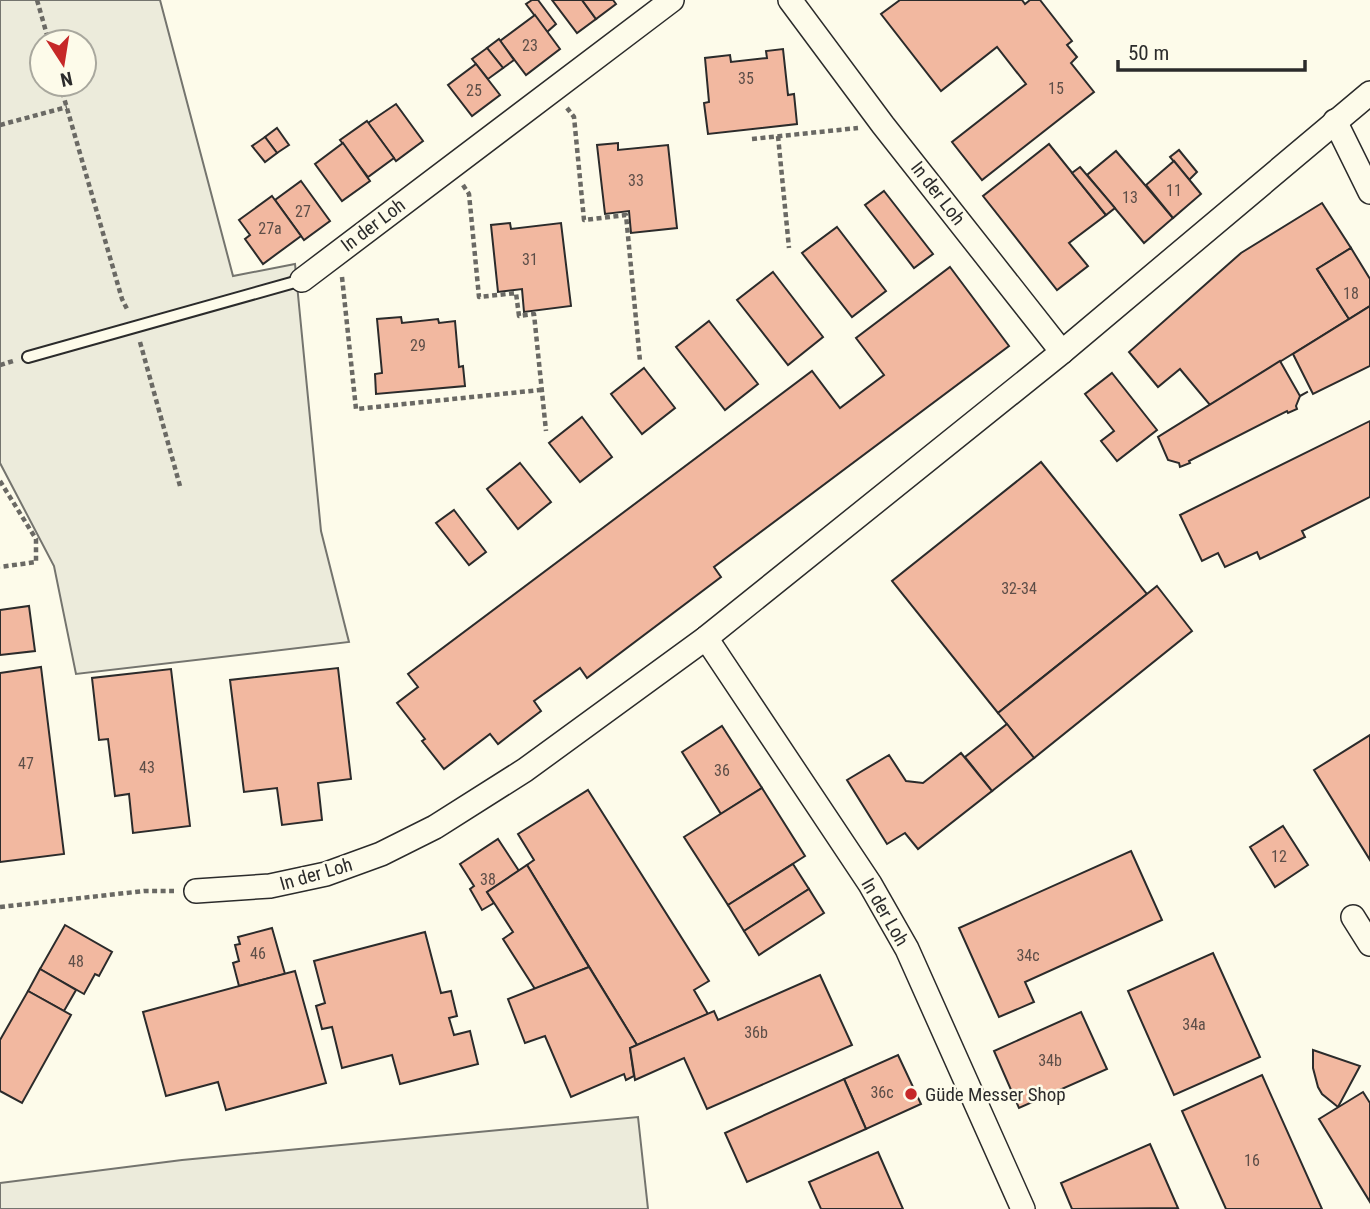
<svg xmlns="http://www.w3.org/2000/svg" width="1370" height="1209" viewBox="0 0 1370 1209" font-family="'Roboto Condensed',sans-serif">
  <rect width="100%" height="100%" fill="#fdfbea"/>
  <g fill="#ecebdb" stroke="#74746e" stroke-width="2" fill-rule="evenodd">
    <path d="M0,0h160l73,276 62,-12 26,267 28,111 -273,32 -22,-108 -54,-103zM42,42h42v42h-42z"/>
    <polygon points="638,1117 648,1209 0,1209 0,1183 182,1160"/>
  </g>
  <g fill="#f2b8a0" stroke="#2b2b2b" stroke-width="2">
    <polygon points="532,0 538,0 556,24 547,32 526,4"/>
    <polygon points="552,0 582,0 596,19 577,33"/>
    <polygon points="582,0 613,0 616,4 596,19"/>
    <polygon points="900,0 1022,0 1025,4 1030,0 1040,0 1072,41 1067,45 1077,57 1071,63 1094,92 982,180 952,142 1026,84 997,47 941,91 881,14"/>
    <polygon points="535,15 560,49 526,75 500,41"/>
    <polygon points="499,39 514,60 503,68 487,48"/>
    <polygon points="487,48 503,68 488,79 472,59"/>
    <polygon points="783,49 788,95 794,94 797,124 708,134 704,103 709,102 705,58 730,55 731,62 767,58 766,51"/>
    <polygon points="476,64 500,95 472,116 448,85"/>
    <polygon points="396,104 423,141 396,161 368,123"/>
    <polygon points="367,121 394,158 368,177 340,140"/>
    <polygon points="277,128 289,145 277,153 265,137"/>
    <polygon points="265,137 277,153 265,162 252,146"/>
    <polygon points="343,143 370,181 342,201 315,164"/>
    <polygon points="618,143 618,150 668,145 677,228 631,233 629,211 605,214 597,145"/>
    <polygon points="1049,144 1106,215 1069,243 1088,266 1057,290 983,196"/>
    <polygon points="1179,150 1197,172 1189,180 1170,157"/>
    <polygon points="1116,151 1173,218 1144,243 1087,175"/>
    <polygon points="1174,161 1201,194 1173,218 1146,185"/>
    <polygon points="1080,167 1115,208 1106,215 1072,173"/>
    <polygon points="301,181 330,221 304,240 275,200"/>
    <polygon points="884,191 933,254 914,268 865,205"/>
    <polygon points="272,196 301,236 263,264 245,239 250,235 239,220"/>
    <polygon points="1322,203 1351,248 1317,269 1349,319 1210,405 1180,369 1158,387 1129,352 1241,253"/>
    <polygon points="510,223 511,229 561,223 571,306 524,312 522,289 498,292 491,225"/>
    <polygon points="837,227 886,291 852,317 802,253"/>
    <polygon points="1351,248 1370,279 1370,306 1349,319 1317,269"/>
    <polygon points="950,267 1009,346 714,567 721,577 587,678 580,668 534,701 541,711 498,744 490,734 444,769 422,741 425,739 397,703 418,687 408,674 812,371 840,408 884,375 856,338"/>
    <polygon points="773,272 823,337 788,365 737,300"/>
    <polygon points="1370,306 1370,366 1313,394 1293,354"/>
    <polygon points="401,317 402,323 438,319 439,323 455,321 459,367 463,366 465,386 376,394 375,374 382,373 377,319"/>
    <polygon points="709,321 758,384 725,410 676,347"/>
    <polygon points="1280,361 1300,396 1296,406 1297,409 1288,413 1287,411 1189,461 1190,463 1180,467 1179,463 1168,460 1158,437"/>
    <polygon points="644,368 675,408 642,434 611,394"/>
    <polygon points="1112,373 1157,430 1117,461 1101,441 1114,431 1085,394"/>
    <polygon points="582,417 612,457 580,482 549,443"/>
    <polygon points="1370,421 1370,497 1302,531 1305,537 1260,559 1257,552 1225,567 1218,553 1202,561 1180,515"/>
    <polygon points="1041,462 1147,594 998,713 892,581"/>
    <polygon points="520,463 551,502 518,529 487,489"/>
    <polygon points="454,510 486,552 469,565 436,523"/>
    <polygon points="1157,586 1192,631 1034,758 998,713"/>
    <polygon points="29,606 35,651 0,655 0,610"/>
    <polygon points="41,667 64,854 0,862 0,673"/>
    <polygon points="338,668 351,779 318,783 322,820 282,825 277,788 244,792 230,680"/>
    <polygon points="171,669 190,826 133,833 129,794 115,796 108,739 99,740 92,678"/>
    <polygon points="1007,724 1034,758 992,791 965,757"/>
    <polygon points="722,726 762,788 721,814 682,752"/>
    <polygon points="1370,735 1370,860 1314,770"/>
    <polygon points="961,753 992,791 918,849 905,833 887,844 847,780 889,755 906,781 923,783"/>
    <polygon points="762,788 805,856 728,905 684,837"/>
    <polygon points="588,790 709,981 694,990 708,1014 637,1045 527,865 534,860 518,834"/>
    <polygon points="1283,826 1308,865 1275,887 1250,847"/>
    <polygon points="498,839 519,871 487,892 494,903 482,910 470,889 474,886 460,864"/>
    <polygon points="1131,851 1162,920 1025,982 1034,1002 999,1017 959,928"/>
    <polygon points="793,864 809,889 744,931 728,905"/>
    <polygon points="527,865 589,967 535,989 503,939 513,932 487,892"/>
    <polygon points="809,889 824,913 759,955 744,931"/>
    <polygon points="65,925 112,952 99,976 95,974 84,994 40,969"/>
    <polygon points="272,928 285,974 239,986 233,963 239,961 235,945 240,944 238,937"/>
    <polygon points="425,932 441,993 451,991 457,1016 449,1018 454,1035 470,1031 478,1064 400,1084 392,1055 342,1068 332,1027 322,1029 316,1006 325,1003 314,961"/>
    <polygon points="1213,953 1260,1057 1174,1095 1128,991"/>
    <polygon points="589,967 637,1045 630,1048 634,1076 626,1080 624,1074 571,1097 545,1036 525,1043 508,999"/>
    <polygon points="40,969 76,990 64,1011 28,991"/>
    <polygon points="295,971 326,1083 226,1110 218,1082 166,1096 143,1012"/>
    <polygon points="820,975 852,1045 707,1109 684,1058 635,1080 630,1048 714,1011 718,1020"/>
    <polygon points="28,991 71,1015 22,1103 0,1091 0,1040"/>
    <polygon points="1081,1012 1107,1069 1019,1108 994,1051"/>
    <polygon points="1313,1050 1360,1066 1338,1107 1322,1094 1318,1087 1313,1068"/>
    <polygon points="898,1055 921,1104 866,1129 844,1079"/>
    <polygon points="1262,1075 1322,1209 1226,1209 1182,1111"/>
    <polygon points="844,1079 866,1129 747,1182 725,1133"/>
    <polygon points="1363,1092 1370,1103 1370,1202 1319,1119"/>
    <polygon points="1150,1144 1178,1208 1072,1209 1061,1183"/>
    <polygon points="878,1152 903,1209 821,1209 809,1182"/>
  </g>
  <g fill="none" stroke-linecap="round" stroke-linejoin="round">
    <defs>
      <polyline id="lane" points="28,357 302,280"/>
      <g id="street">
        <polyline points="790,0 883,125 1062,352"/>
        <polyline points="1335,121 1370,192"/>
        <polyline points="302,280 672,0"/>
        <polyline points="706,638 870,884 907,949 1023,1209"/>
        <polyline points="196,891 270,886 326,874 381,854 435,827 525,770 706,638 1062,352 1370,93"/>
        <polyline points="1353,917 1370,944"/>
      </g>
    </defs>
    <use href="#lane" stroke="#2b2b2b" stroke-width="14"/>
    <use href="#street" stroke="#2b2b2b" stroke-width="26"/>
    <g stroke="#6a6964" stroke-width="4.5" stroke-dasharray="5 3.5" stroke-linecap="butt">
      <polyline points="37,0 49,42"/>
      <polyline points="60,84 122,299 128,311"/>
      <polyline points="567,108 574,117 584,220 626,215 640,361"/>
      <polyline points="0,125 67,107"/>
      <polyline points="778,136 789,248"/>
      <polyline points="752,139 858,128"/>
      <polyline points="463,185 469,194 479,297 516,293 519,316 534,314 546,431"/>
      <polyline points="342,277 356,409 540,390"/>
      <polyline points="140,342 180,486"/>
      <polyline points="0,365 13,361"/>
      <polyline points="0,481 36,539 36,562 0,567"/>
      <polyline points="0,907 144,891 174,891"/>
    </g>
    <use href="#lane" stroke="#fdfbea" stroke-width="10"/>
    <use href="#street" stroke="#fdfbea" stroke-width="23"/>
    <polyline stroke="#2b2b2b" stroke-width="2" stroke-dasharray="9 3.5" stroke-linecap="butt" points="1300,396 1311,390"/>
  </g>
  <circle fill="#c62828" stroke="#fdfbea" stroke-width="2.5" cx="911" cy="1094" r="7"/>
  <g text-anchor="middle" dominant-baseline="central" stroke-width="5" stroke-linejoin="round" paint-order="stroke">
    <g font-size="16" fill="#5d4e48">
      <text x="530" y="45">23</text>
      <text x="746" y="78">35</text>
      <text x="1056" y="88">15</text>
      <text x="474" y="90">25</text>
      <text x="636" y="180">33</text>
      <text x="1174" y="190">11</text>
      <text x="1130" y="197">13</text>
      <text x="303" y="211">27</text>
      <text x="270" y="228">27a</text>
      <text x="530" y="259">31</text>
      <text x="1351" y="293">18</text>
      <text x="418" y="345">29</text>
      <text x="1019" y="588">32-34</text>
      <text x="26" y="763">47</text>
      <text x="147" y="767">43</text>
      <text x="722" y="770">36</text>
      <text x="1279" y="856">12</text>
      <text x="488" y="879">38</text>
      <text x="258" y="953">46</text>
      <text x="1028" y="955">34c</text>
      <text x="76" y="961">48</text>
      <text x="1194" y="1024">34a</text>
      <text x="756" y="1032">36b</text>
      <text x="1050" y="1060">34b</text>
      <text x="882" y="1092">36c</text>
      <text x="1252" y="1160">16</text>
    </g>
    <g font-size="19" fill="#2b2b2b" stroke="#fdfbea">
      <text transform="translate(938 193) rotate(52)">In der Loh</text>
      <text transform="translate(373 225) rotate(-37)">In der Loh</text>
      <text transform="translate(316 874) rotate(-16)">In der Loh</text>
      <text transform="translate(885 912) rotate(60)">In der Loh</text>
    </g>
    <g font-size="19" fill="#2b2b2b" stroke="#fdfbea" text-anchor="start">
      <text x="925" y="1094">Güde Messer Shop</text>
    </g>
  </g>
  <g transform="translate(63 63) rotate(168)"><circle r="33" fill="#fdfbea" stroke="#a9a89e" stroke-width="2"/>
  <path d="M0-5L12 26L0 18L-12 26Z" fill="#c62828"/>
  <text y="-10" font-size="19" font-weight="bold" text-anchor="middle" fill="#2b2b2b">N</text>
  </g>
  <path d="M1118 60v10h187v-10" fill="none" stroke="#2b2b2b" stroke-width="3.5"/>
  <text x="1128" y="60" font-size="21" fill="#2b2b2b" stroke="#fdfbea" stroke-width="5" paint-order="stroke">50 m</text>
</svg>
